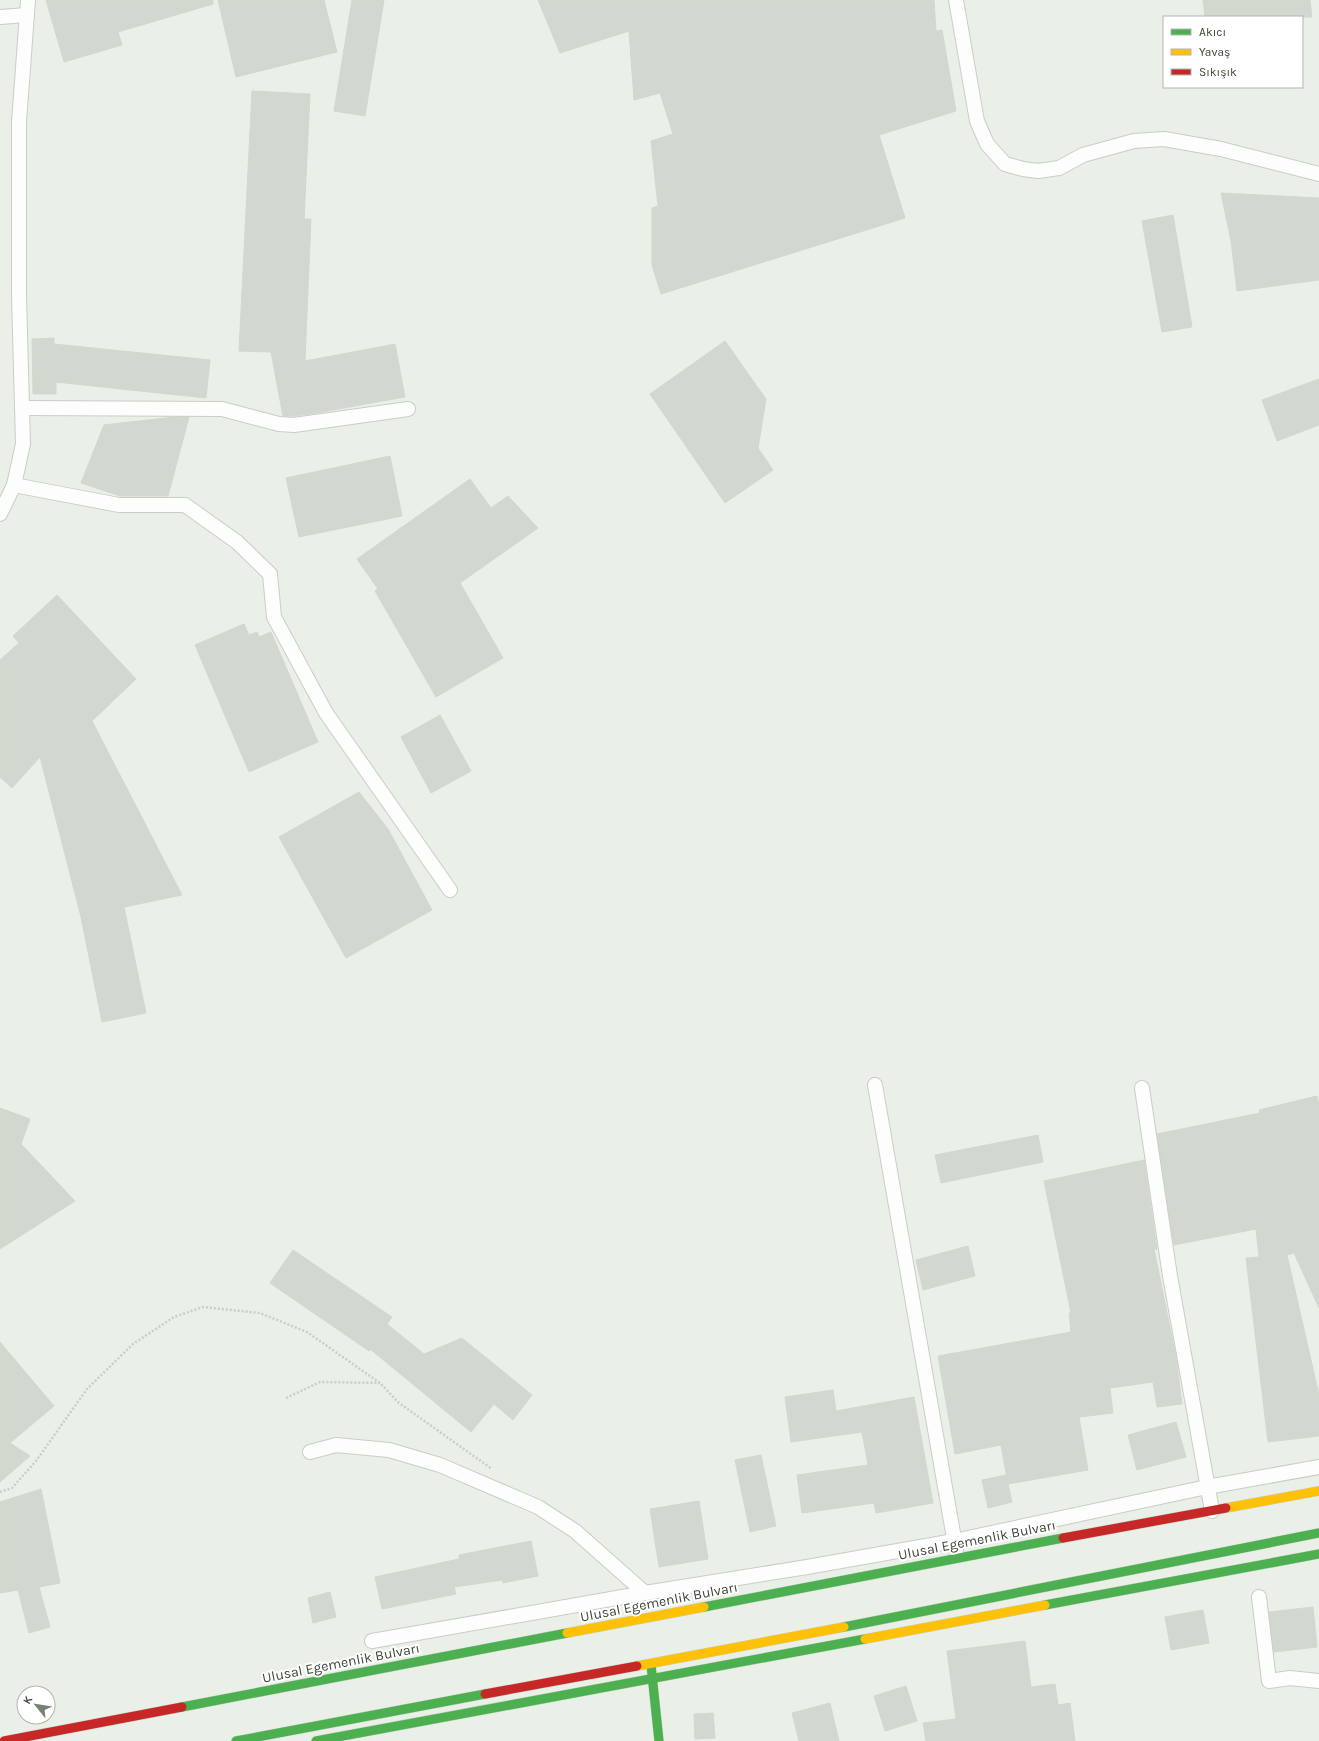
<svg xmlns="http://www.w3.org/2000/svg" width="1319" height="1741" viewBox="0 0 1319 1741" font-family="Karla,sans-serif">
  <rect width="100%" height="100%" fill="#eaf0e8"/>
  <g fill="#d2d8cf" stroke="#d1d8ce">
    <polygon points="46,0 213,0 213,4 118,32 122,45 64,62"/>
    <polygon points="218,0 324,0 337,52 236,77"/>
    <polygon points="352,0 384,0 365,116 334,111"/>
    <polygon points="538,0 934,0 936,31 942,30 956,111 879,135 905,218 661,294 652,265 652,208 658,206 651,141 673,134 660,93 634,100 629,31 560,53"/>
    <polygon points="1203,0 1310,0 1312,17 1205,17"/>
    <polygon points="252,91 310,94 304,219 311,219 305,361 395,344 405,397 316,413 294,416 283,416 271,352 239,351"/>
    <polygon points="1221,193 1319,198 1319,280 1237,291 1231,241"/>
    <polygon points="1173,215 1192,327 1162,332 1142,221"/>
    <polygon points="54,338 54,344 210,360 206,398 56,382 56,394 33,394 32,339"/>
    <polygon points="725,341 766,399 758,448 773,470 725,503 650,394"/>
    <polygon points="1319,379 1319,425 1277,441 1262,400"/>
    <polygon points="174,417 189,417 168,496 120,496 81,483 104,425"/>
    <polygon points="390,456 402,516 299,537 286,478"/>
    <polygon points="470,479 491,508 508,496 538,528 460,583 503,658 436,697 375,591 378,589 357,559"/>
    <polygon points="57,595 136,679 92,721 182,895 124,907 146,1013 102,1022 81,917 40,757 12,788 0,777 0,660 19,643 13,636"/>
    <polygon points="244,624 249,635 257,632 259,637 271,632 318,742 249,772 195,645"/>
    <polygon points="440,715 471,771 431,793 401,737"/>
    <polygon points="359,792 388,829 432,910 346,958 279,837"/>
    <polygon points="1317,1096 1319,1106 1319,1308 1294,1253 1287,1255 1319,1395 1319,1436 1268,1442 1246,1258 1259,1257 1256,1229 1174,1245 1157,1134 1260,1113 1259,1110"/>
    <polygon points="0,1108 30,1119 21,1144 75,1201 0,1249"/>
    <polygon points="1038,1135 1043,1162 941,1183 935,1155"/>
    <polygon points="1144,1160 1157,1249 1154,1249 1176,1357 1182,1404 1157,1407 1153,1382 1110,1388 1113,1413 1079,1417 1088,1470 1008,1484 1001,1445 955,1454 938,1356 1071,1332 1069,1313 1071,1313 1044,1181"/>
    <polygon points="968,1246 975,1276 923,1290 916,1260"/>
    <polygon points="293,1250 392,1317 387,1324 424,1354 462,1338 532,1395 513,1420 494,1404 471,1432 370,1349 369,1351 270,1283"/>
    <polygon points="0,1342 54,1406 10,1443 30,1456 0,1482"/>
    <polygon points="833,1390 836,1411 914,1397 933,1503 876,1513 874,1503 802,1513 797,1475 868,1465 862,1432 791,1442 785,1397"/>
    <polygon points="1176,1422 1186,1457 1137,1470 1128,1435"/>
    <polygon points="761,1455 776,1526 750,1532 735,1460"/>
    <polygon points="1006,1475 1012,1502 988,1508 982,1480"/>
    <polygon points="41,1489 60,1583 39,1587 50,1627 29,1633 18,1590 0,1593 0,1502"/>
    <polygon points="699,1501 708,1559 659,1567 650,1509"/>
    <polygon points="531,1541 538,1576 503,1583 503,1580 454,1587 456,1594 382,1609 375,1577 459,1559 459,1555"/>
    <polygon points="330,1592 336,1617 313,1623 308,1598"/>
    <polygon points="1313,1607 1317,1647 1274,1652 1269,1612"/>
    <polygon points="1203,1610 1209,1643 1171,1650 1165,1617"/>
    <polygon points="1025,1641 1031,1687 1055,1684 1058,1705 1070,1703 1075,1741 926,1741 923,1723 956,1719 947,1651"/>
    <polygon points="906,1686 917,1721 885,1731 874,1696"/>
    <polygon points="830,1703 839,1741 799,1741 792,1713"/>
    <polygon points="713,1713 715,1738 695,1739 694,1714"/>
  </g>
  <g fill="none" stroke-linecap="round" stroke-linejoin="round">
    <defs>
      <g id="street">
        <polyline points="956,0 977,121 987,144 1005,164 1023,169 1038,171 1059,168 1083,155 1134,141 1164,139 1221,149 1319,174"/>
        <polyline points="0,17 27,15"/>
        <polyline points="22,408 222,409 279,424 294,425 408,409"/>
        <polyline points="14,485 119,505 185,505 237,542 270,574 274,617 326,713 450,890"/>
        <polyline points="0,514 14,485 23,444 19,296 19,122 28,0"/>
        <polyline points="875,1085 956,1550"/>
        <polyline points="1142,1088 1170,1276 1212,1511"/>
        <polyline points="310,1452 336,1445 389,1450 440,1465 538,1507 575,1531 645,1593"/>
        <polyline points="1259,1597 1269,1681 1290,1678 1319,1681"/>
        <polyline points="372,1641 645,1593 807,1567 954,1541 1207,1487 1319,1467"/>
      </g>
      <g id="fast">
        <polyline points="1045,1605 1319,1554"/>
        <polyline points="704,1607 1063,1538"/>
        <polyline points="844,1627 1319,1533"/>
        <polyline points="651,1665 659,1741"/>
        <polyline points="182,1707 567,1633"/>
        <polyline points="236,1741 485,1694"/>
        <polyline points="316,1741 865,1639"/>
      </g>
      <g id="slow">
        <polyline points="1226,1508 1319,1491"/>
        <polyline points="567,1633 704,1607"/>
        <polyline points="865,1639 1045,1605"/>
        <polyline points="637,1666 844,1627"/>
      </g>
      <g id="jam">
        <polyline points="1063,1538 1226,1508"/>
        <polyline points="485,1694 637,1666"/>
        <polyline points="4,1741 182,1707"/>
      </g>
    </defs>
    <use href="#street" stroke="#c8cec5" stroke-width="16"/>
    <use href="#fast" stroke="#c6d3c1" stroke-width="10"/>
    <use href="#slow" stroke="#c6d3c1" stroke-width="10"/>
    <use href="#jam" stroke="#c6d3c1" stroke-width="10"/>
    <g stroke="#c9cec6" stroke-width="2.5" stroke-dasharray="2 2" stroke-linecap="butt">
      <polyline points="286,1398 320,1382 380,1383"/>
      <polyline points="0,1492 12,1488 36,1461 87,1389 133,1344 174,1317 203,1307 260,1313 307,1332 380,1383 399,1403 492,1469"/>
    </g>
    <use href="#street" stroke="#fcfdfc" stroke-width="14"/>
    <use href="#fast" stroke="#4caf50" stroke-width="9"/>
    <use href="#slow" stroke="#ffc107" stroke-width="9"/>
    <use href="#jam" stroke="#c62828" stroke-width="9"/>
  </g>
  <g text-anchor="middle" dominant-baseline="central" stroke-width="4" stroke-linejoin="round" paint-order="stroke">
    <g font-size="14" fill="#3b4634" stroke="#fff">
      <text transform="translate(977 1540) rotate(-11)">Ulusal Egemenlik Bulvarı</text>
      <text transform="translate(659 1602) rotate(-11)">Ulusal Egemenlik Bulvarı</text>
      <text transform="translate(341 1663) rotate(-11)">Ulusal Egemenlik Bulvarı</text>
    </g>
  </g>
  <rect x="1163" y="16" width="140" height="72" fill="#ffffff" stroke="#b1b5ae"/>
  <rect x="1171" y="29" width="20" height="6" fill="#4caf50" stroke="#b1b5ae"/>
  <text x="1199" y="36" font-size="12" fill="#3b4634">Akıcı</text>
  <rect x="1171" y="49" width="20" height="6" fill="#ffc107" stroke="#b1b5ae"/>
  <text x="1199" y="56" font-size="12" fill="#3b4634">Yavaş</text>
  <rect x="1171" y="69" width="20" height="6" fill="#c62828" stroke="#b1b5ae"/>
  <text x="1199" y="76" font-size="12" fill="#3b4634">Sıkışık</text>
  <g transform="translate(36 1705) rotate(300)"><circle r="19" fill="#ffffff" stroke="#b1b5ae"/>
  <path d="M0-3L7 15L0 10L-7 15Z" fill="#788273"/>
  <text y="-6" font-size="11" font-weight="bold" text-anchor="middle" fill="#3b4634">K</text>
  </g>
</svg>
